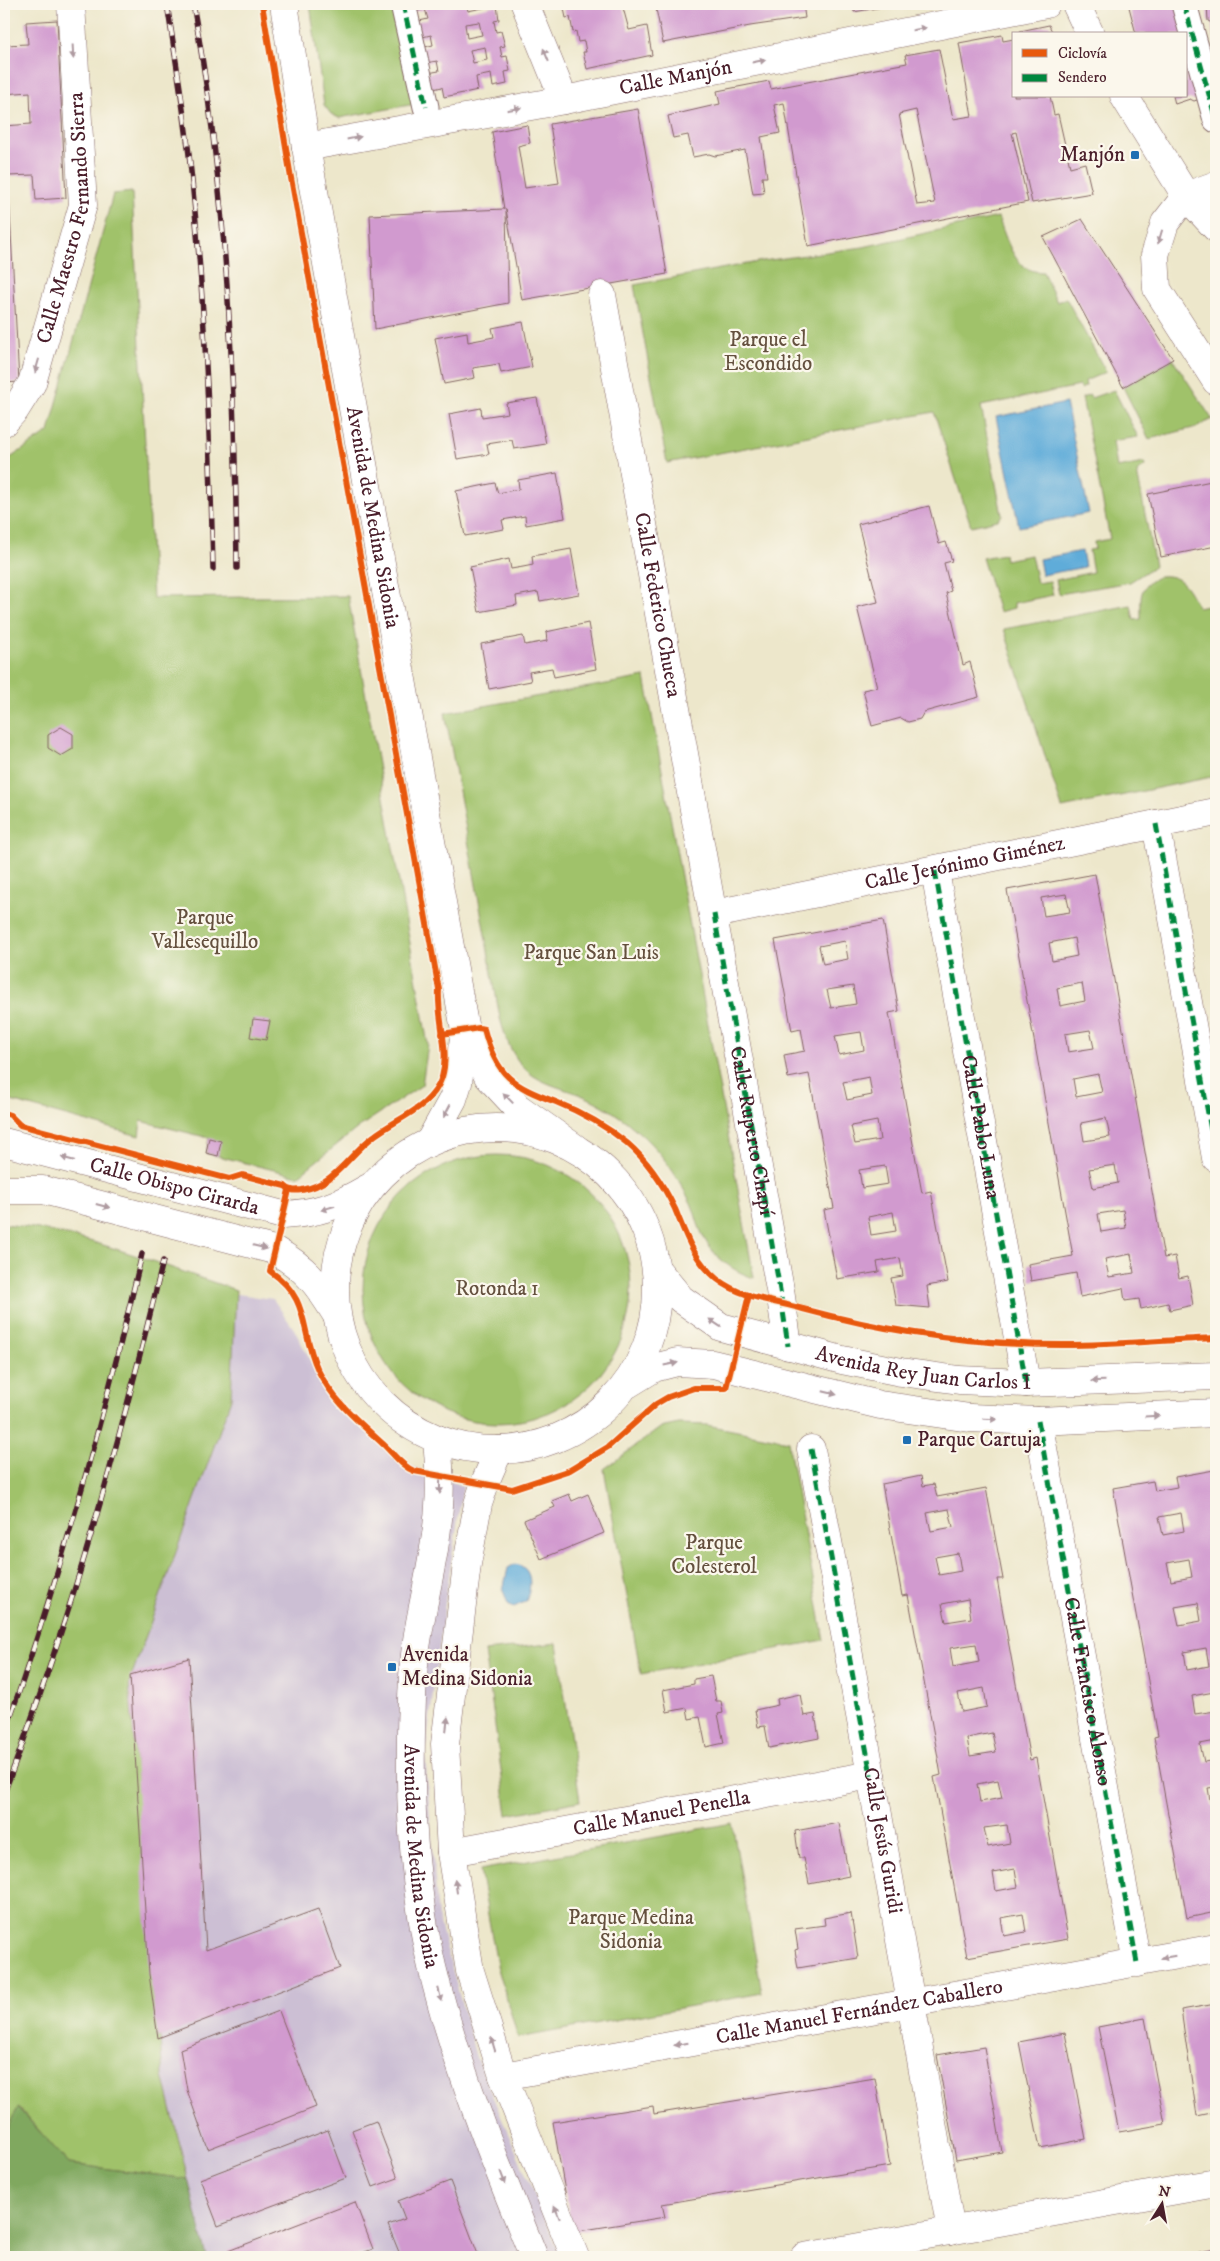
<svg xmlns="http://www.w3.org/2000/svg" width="1220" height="2261" viewBox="0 0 1220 2261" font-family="'IM FELL DW Pica',serif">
  <rect width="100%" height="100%" fill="#fbf7ec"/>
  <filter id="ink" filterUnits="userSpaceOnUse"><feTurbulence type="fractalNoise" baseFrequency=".02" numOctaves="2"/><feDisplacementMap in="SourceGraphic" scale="10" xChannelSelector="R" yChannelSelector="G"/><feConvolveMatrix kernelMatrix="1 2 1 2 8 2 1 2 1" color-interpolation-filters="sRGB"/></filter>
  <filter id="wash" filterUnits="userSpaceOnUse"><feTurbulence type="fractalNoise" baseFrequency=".0096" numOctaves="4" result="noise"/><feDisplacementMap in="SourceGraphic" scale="20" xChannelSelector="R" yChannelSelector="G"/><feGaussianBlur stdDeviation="1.12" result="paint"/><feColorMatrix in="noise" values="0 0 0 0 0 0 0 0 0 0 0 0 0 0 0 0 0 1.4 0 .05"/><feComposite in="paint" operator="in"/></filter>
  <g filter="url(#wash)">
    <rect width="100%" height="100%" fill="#ede7cb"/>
    <polygon fill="#ccbfd4" points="230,1293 273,1299 294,1329 331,1400 408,1465 463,1486 446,1596 425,1755 438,1916 476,2057 561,2257 207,2257 163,2075 129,1683 231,1399"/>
    <g fill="#a0c26b" stroke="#75704b">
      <polygon points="310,4 400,4 421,103 339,118 331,114 324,105"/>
      <polygon points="132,192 153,598 348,596 418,988 428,1045 422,1085 359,1127 298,1176 206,1153 209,1138 141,1121 139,1136 4,1099 4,462 49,432 113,194"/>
      <path d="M998,217c9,22 16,56 45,55l14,30 9,-4 40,74 -21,9 1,5 -5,3 -2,-3 -98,20 21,109 -4,5 -27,6 -37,-114 -267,51 -33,-178 129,-24 100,-14z"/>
      <polygon points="1173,359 1212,419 1197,427 1149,439 1123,387"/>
      <polygon points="1114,390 1138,437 1113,441 1117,468 1144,463 1145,466 1137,472 1155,566 1130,582 1059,594 1056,580 1093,572 1089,550 1095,549 1094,542 1110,539 1082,398 1090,395 1091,398"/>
      <polygon points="1004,554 1005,560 1031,555 1037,583 1050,581 1053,595 1014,603 1014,608 999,612 982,558"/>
      <path d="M1160,576c23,-2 29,14 38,32l18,-4v172l-154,32 -58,-179 127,-24 3,15 7,-1c0,-21 -4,-33 19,-43z"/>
      <path d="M645,677l109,601c-25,-8 -45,-25 -54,-49 -4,-9 -5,-18 -9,-26 -11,-21 -23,-42 -40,-59 -18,-19 -41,-36 -65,-47 -19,-8 -43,-12 -59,-26 -15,-14 -22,-34 -27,-53l-55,-305z"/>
      <circle cx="497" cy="1289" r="134"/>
      <path d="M4,1224c79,8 156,41 232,66l-5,109 -102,284 34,392 25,104 -119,-15 -50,-56 -15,26z"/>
      <polygon points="679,1424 707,1425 788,1441 824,1640 641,1674 604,1469 660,1428"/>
      <polygon points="557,1643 580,1801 507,1815 485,1651"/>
      <polygon points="732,1823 762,1993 518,2038 497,1965 480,1870"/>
    </g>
    <polygon fill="#80a85f" stroke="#656445" points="18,2108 69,2164 188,2179 207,2257 4,2257 4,2134"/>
    <g fill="#5facd9" stroke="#546682">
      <polygon points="1066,403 1089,513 1019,527 996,417"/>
      <polygon points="1082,551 1085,567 1042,575 1039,559"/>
      <path d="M515,1564c18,3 17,23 11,37l-12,6 -6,-3 -5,-14 5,-22z"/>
    </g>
    <g id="blocks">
      <g fill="#d19acf" fill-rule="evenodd">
        <path d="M407,4h59l2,7 29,-6 2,15 -5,1 2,11 5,-1 4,15 -5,1 2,10 5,-1 3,15 -5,1 2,12 -14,3 -2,-13 -15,3 2,13 -34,7 -2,-10 -17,4 -3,-17 17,-3 -2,-10 -17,3 -4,-15 17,-4 -2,-10 -17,4 -3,-16 17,-4 -3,-10 -16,4zM479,22l3,13 -15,3 -2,-14zM485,47l2,13 -14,3 -3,-13z"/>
        <polygon points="563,4 622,4 629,30 647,26 652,55 587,69 583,52 586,52 584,41 578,42 576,31 573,32 570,17 566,18"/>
        <polygon points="655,4 803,4 805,18 750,26 663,43"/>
        <polygon points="853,4 894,4 894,5 854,12"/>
        <polygon points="1139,4 1178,4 1184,34 1136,34 1129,7"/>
        <polygon points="1207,4 1216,4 1216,39 1213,37 1212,23 1208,21"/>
        <polygon points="57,20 66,198 36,200 34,175 8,176 19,382 4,383 4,126 31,124 30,92 4,94 4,45 28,44 26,22"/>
        <polygon points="1049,25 1053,34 1021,34 1020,31"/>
        <path d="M1002,35l1,6 11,-2v57h36l4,19 4,-1 12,53 15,-4 7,30 -60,10 -16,-71 -4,1 16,69 -220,44 -24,-143 -10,2 6,28 -19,4 6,40h-5l2,16 -11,1 -8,-44 -30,6 -6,-2 -16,3 -5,-22 -15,3 -5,-22 52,-12 -3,-13 52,-10 2,8 10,-2 126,-24 -2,-8 34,-6 14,70 19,-3 -13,-73zM916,110l19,93 -18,2 -18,-91z"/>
        <polygon points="1186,56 1200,99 1194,101 1190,99 1175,104 1173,96 1186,96"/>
        <polygon points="638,109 667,274 522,300 506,209 508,303 375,329 370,215 504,209 492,132 527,125 530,143 518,146 525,188 559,183 550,124"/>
        <polygon points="1082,219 1173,359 1123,387 1043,237"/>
        <polygon points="523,322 532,367 501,373 499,364 473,368 475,378 444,384 435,338 467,332 468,342 494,337 492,328"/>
        <polygon points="537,398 546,444 514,449 512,440 487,444 489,454 457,459 449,414 481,408 482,417 508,413 506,403"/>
        <polygon points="557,473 565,518 526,525 525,516 502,520 504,529 465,536 456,491 495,483 498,493 509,491 519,489 518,480"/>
        <polygon points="1216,480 1216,546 1161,557 1148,494"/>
        <polygon points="929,506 939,544 946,542 952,561 944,563 951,591 946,593 963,665 970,662 979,697 924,712 920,719 908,722 901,718 872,726 863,690 877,687 857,607 878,602 858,524"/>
        <polygon points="571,549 579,594 540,601 538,592 516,596 517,605 479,612 470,567 509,559 511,569 523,567 533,565 532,556"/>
        <polygon points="588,623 596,669 554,677 552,668 529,672 531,681 489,689 481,644 523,636 525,645 547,641 546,632"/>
        <polygon points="61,727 73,734 73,749 61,756 48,748 48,735"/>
        <path d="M1095,874l69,384 11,-2 4,22 9,-2 5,29 -23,5 -2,-7 -27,6 -2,-10 -14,2 -2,-13 -43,9 -4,-24 -45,8 -3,-17 45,-8 -66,-366zM1066,894l4,18 -26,4 -3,-18zM1074,938l3,18 -25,5 -3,-18zM1082,983l3,18 -25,5 -3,-18zM1090,1030l4,18 -26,4 -3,-18zM1098,1074l4,18 -26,5 -3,-18zM1106,1118l4,19 -26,4 -3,-18zM1115,1165l3,18 -25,5 -4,-19zM1123,1210l3,18 -25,4 -3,-18zM1131,1254l3,19 -25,4 -4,-18z"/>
        <path d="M883,920l16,91 -10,2 33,180 9,-2 17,91 -21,4 3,22 -34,-3 -5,-27 12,-2 -3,-18 -23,4 2,10 -42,7 -13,-69 10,-2 -25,-134 -21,4 -4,-23 21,-4 -4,-22 -9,2 -17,-91zM845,941l3,18 -25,5 -4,-18zM853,986l3,18 -25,4 -4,-18zM861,1032l3,18 -25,5 -4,-19zM869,1077l3,18 -25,5 -4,-18zM877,1121l3,19 -25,4 -4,-18zM885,1166l3,18 -26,4 -3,-18zM893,1212l3,19 -25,4 -3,-18z"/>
        <polygon points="253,1019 270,1021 266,1040 250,1037"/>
        <polygon points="209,1138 221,1141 218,1156 206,1153"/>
        <path d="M1214,1470l2,10v221l-2,-9 -22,4 3,18 21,-3v30l-16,3 4,18 12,-2v27l-8,1 3,18h5v106l-29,6 -33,-181 4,-1 -45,-248 40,-7 2,10 22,-4 -2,-10zM1181,1513l3,18 -21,4 -4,-18zM1189,1559l3,18 -21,4 -4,-18zM1198,1603l3,18 -22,4 -4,-18zM1206,1648l3,18 -22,4 -3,-18z"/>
        <path d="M921,1476l2,10 11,-2 3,13 49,-9 17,91h-6l4,23 29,158 6,-2 32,181 -101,18 -33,-180 7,-2 -4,-23 -29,-157 -6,1 -20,-112zM949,1509l4,18 -22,4 -4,-18zM958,1553l3,18 -22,4 -4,-18zM968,1599l3,19 -25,4 -4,-18zM976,1644l3,18 -26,5 -3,-19zM984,1688l3,19 -25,5 -4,-19zM992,1733l4,19 -26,4 -3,-18zM998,1780l4,18 -22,4 -3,-18zM1007,1825l3,18 -22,4 -4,-19zM1015,1869l3,18 -22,4 -3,-18zM1023,1914l3,18 -22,4 -3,-18z"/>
        <polygon points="569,1494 572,1501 588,1494 604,1533 541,1559 524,1520 555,1507 552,1501"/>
        <polygon points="189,1658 206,1950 318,1909 340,1968 158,2038 149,1974 130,1675"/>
        <polygon points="711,1676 716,1701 721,1701 723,1713 718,1714 724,1743 706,1747 700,1717 689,1719 687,1708 667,1712 663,1690 694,1684 694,1679"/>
        <polygon points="800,1694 804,1716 815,1714 819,1738 769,1748 765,1726 758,1727 755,1710 778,1705 777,1699"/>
        <polygon points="839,1823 849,1876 809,1884 804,1858 799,1858 795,1831"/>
        <polygon points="851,1913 858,1958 798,1968 795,1950 798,1949 795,1929 825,1925 824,1918"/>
        <polygon points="1216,2004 1216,2112 1197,2116 1181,2010"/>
        <polygon points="279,2011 316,2107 208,2149 187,2090 180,2049"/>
        <polygon points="1145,2018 1165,2124 1119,2132 1098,2027"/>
        <polygon points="1065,2033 1086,2139 1040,2148 1019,2042"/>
        <polygon points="984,2047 1002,2152 956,2160 937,2055"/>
        <polygon points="875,2078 890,2166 662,2204 665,2217 572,2232 553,2122 653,2106 654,2114"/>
        <polygon points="376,2121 398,2178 373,2187 352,2130"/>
        <polygon points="328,2130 346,2178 218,2226 200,2179"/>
        <polygon points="450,2181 479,2257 401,2257 388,2225 405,2219 398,2201"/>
        <polygon points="355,2202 373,2249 352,2257 230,2257 228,2251"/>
        <polygon points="1216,2249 1216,2257 1190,2257 1189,2254"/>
      </g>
    </g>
  </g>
  <g filter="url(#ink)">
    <use href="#blocks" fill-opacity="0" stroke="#836563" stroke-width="1"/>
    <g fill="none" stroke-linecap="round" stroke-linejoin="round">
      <defs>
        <g id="pedestrian">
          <polyline points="403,4 426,107"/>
          <polyline points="1184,4 1216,120"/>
        </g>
        <g id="minor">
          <polyline points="525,4 564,100"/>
          <path id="s1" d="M306,147l258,-47 482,-96"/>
          <polyline points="1186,196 1216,185"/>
          <path id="s2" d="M602,295l178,995 8,56"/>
          <path id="s3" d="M4,422l11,-12 17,-27 51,-178 -12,-201"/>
          <polyline points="1156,824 1216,1158"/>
          <path id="s4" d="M935,871l91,512"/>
          <path id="s5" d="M714,914l502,-102"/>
          <path id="s6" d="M1038,1421l99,542"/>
          <path id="s7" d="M811,1449l60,326 80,456"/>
          <path id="s8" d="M451,1852l420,-77"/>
          <path id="s9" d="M503,2076l713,-128"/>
          <polyline points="804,2257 1216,2183"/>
        </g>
        <g id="tertiary">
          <polyline points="1076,4 1090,34"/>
          <polyline points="1124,96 1186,196 1216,228"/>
          <polyline points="1186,196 1165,223 1155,255 1157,289 1216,381"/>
        </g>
        <g id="secondary">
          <path id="s10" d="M437,1439c2,22 4,45 2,67 -3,57 -23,114 -26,171 -5,96 -3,195 19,290 24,99 63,195 102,290"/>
          <polyline points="499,1450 486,1480 478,1504 467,1564 445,1744 451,1852 470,1971 503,2076 575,2257"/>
        </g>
        <g id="primary">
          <path id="s11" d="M284,4l22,143 159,883 23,46 29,31 58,41"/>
          <circle cx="496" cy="1289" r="161"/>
          <polyline points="430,1141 453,1099 458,1083 465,1030"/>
          <path id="s12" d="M4,1142l279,73c36,-2 54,-9 85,-27"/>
          <path d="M4,1190h39l231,60c32,18 43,33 62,64"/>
          <path id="s13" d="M657,1270l24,29 40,28 121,33 59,12 58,8 67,3 190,-7"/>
          <polyline points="628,1384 654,1368 677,1362 713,1364 880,1405 970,1418 1038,1421 1216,1413"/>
        </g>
      </defs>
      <use href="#pedestrian" stroke="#836563" stroke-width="27"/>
      <use href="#minor" stroke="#836563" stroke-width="29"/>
      <use href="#tertiary" stroke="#836563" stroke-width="29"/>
      <use href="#secondary" stroke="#836563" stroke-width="29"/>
      <use href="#primary" stroke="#836563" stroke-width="29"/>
      <use href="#pedestrian" stroke="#fff" stroke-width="25"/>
      <use href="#minor" stroke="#fff" stroke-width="28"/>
      <use href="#tertiary" stroke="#fff" stroke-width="28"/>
      <use href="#secondary" stroke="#fff" stroke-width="28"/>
      <use href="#primary" stroke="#fff" stroke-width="28"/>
      <defs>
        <g id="rail">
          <path d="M167,4c10,62 20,124 26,187 13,126 17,252 20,378"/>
          <path d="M193,4c34,186 42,375 44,564"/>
          <path d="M4,1735c56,-158 100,-318 138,-481"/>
          <path d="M4,1793c67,-173 116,-352 159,-532"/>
        </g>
      </defs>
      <use href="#rail" stroke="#4a1f2b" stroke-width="5.5"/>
      <use href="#rail" stroke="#fbf7ec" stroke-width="4" stroke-dasharray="11" stroke-linecap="butt"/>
      <g stroke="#00873e" stroke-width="5" stroke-dasharray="10 5" stroke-linecap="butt">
        <polyline points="403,4 426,107"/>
        <polyline points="1184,4 1216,120"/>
        <polyline points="1156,824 1216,1158"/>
        <polyline points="935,871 1026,1383"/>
        <polyline points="714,914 780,1290 788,1346"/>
        <polyline points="1038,1421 1137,1963"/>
        <polyline points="811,1449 871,1775"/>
      </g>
      <defs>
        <g id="cycleway">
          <path d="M442,1034l37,-6 5,1c12,47 29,57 72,73 25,10 50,24 71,41 21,18 36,41 48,66 11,27 19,51 42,70 24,19 57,22 86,30 85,23 172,36 261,36 51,0 102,-5 152,-7"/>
          <path d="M4,1113l6,2 10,10 209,54 13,-4 43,11c5,5 10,5 17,4 34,-6 46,-35 72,-54 23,-18 58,-28 68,-59 8,-27 -5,-58 -3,-87l-148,-812 -29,-174"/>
          <path d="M289,1190l-19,81c42,29 29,59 48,99 15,31 40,51 65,74 10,9 18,22 31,27l98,18 58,-19 38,-23 48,-43 12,-7 26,-9h32l23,-93"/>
        </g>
      </defs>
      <use href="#cycleway" stroke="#fbf7ec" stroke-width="9"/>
      <use href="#cycleway" stroke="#e8590c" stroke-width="6"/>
    </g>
    <defs><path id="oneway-solid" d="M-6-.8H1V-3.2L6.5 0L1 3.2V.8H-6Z" transform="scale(1.25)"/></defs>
    <g fill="#ae9aa0">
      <use href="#oneway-solid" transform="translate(919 29) rotate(-11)"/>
      <use href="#oneway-solid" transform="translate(73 52) rotate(87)"/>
      <use href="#oneway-solid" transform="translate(546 55) rotate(-112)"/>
      <use href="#oneway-solid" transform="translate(759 61) rotate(-11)"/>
      <use href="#oneway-solid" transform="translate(514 109) rotate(-10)"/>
      <use href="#oneway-solid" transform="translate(354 138) rotate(-11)"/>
      <use href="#oneway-solid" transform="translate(1160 237) rotate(107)"/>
      <use href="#oneway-solid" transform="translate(37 366) rotate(106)"/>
      <use href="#oneway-solid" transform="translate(508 1098) rotate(-134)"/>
      <use href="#oneway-solid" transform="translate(447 1111) rotate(118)"/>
      <use href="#oneway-solid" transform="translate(68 1159) rotate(-165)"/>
      <use href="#oneway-solid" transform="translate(103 1206) rotate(15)"/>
      <use href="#oneway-solid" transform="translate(328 1208) rotate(162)"/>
      <use href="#oneway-solid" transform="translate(260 1247) rotate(14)"/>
      <use href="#oneway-solid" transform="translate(715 1323) rotate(-146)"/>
      <use href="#oneway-solid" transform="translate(671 1364) rotate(-11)"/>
      <use href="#oneway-solid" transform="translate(1098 1381) rotate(178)"/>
      <use href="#oneway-solid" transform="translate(830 1393) rotate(14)"/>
      <use href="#oneway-solid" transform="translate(1152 1416) rotate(-3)"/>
      <use href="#oneway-solid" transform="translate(990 1419) rotate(2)"/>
      <use href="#oneway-solid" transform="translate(440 1487) rotate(91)"/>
      <use href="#oneway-solid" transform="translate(447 1724) rotate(-83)"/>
      <use href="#oneway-solid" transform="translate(456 1886) rotate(-98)"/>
      <use href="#oneway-solid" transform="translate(1168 1957) rotate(170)"/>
      <use href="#oneway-solid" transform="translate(440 1995) rotate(76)"/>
      <use href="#oneway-solid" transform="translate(493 2044) rotate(-107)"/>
      <use href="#oneway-solid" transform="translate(681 2044) rotate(170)"/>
      <use href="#oneway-solid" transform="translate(503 2178) rotate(69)"/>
      <use href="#oneway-solid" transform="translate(557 2212) rotate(-112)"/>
    </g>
  </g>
  <g fill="#1f6fb2" stroke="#fbf7ec" stroke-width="2">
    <rect x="1130" y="150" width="10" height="10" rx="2.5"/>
    <rect x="902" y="1435" width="10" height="10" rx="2.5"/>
    <rect x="387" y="1662" width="10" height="10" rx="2.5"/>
  </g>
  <g text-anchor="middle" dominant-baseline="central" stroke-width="4.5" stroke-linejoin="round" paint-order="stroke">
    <g font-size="21" fill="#4a1f2b" stroke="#fbf7ec">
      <text stroke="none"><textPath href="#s1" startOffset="376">Calle Manjón</textPath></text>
      <text stroke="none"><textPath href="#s3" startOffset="218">Calle Maestro Fernando Sierra</textPath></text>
      <text stroke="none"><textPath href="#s11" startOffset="521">Avenida de Medina Sidonia</textPath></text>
      <text stroke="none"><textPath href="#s2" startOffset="315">Calle Federico Chueca</textPath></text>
      <text stroke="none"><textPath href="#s5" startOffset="256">Calle Jerónimo Giménez</textPath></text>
      <text stroke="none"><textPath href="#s4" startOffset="260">Calle Pablo Luna</textPath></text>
      <text stroke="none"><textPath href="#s2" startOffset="849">Calle Ruperto Chapí</textPath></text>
      <text stroke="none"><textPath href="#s12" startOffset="176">Calle Obispo Cirarda</textPath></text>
      <text stroke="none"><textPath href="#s13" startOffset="294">Avenida Rey Juan Carlos I</textPath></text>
      <text stroke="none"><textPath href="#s6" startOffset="275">Calle Francisco Alonso</textPath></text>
      <text stroke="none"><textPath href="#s8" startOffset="214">Calle Manuel Penella</textPath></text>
      <text stroke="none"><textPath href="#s7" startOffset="398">Calle Jesús Guridi</textPath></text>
      <text stroke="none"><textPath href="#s10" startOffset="420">Avenida de Medina Sidonia</textPath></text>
      <text stroke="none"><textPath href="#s9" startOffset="362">Calle Manuel Fernández Caballero</textPath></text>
    </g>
    <g font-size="21" fill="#4a1f2b" stroke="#fbf7ec" text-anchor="start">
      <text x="1125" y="155" text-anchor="end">Manjón</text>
      <text x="917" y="1440">Parque Cartuja</text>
      <text x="402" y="1655">Avenida<tspan x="402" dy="24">Medina Sidonia</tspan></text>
    </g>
    <g font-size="21" fill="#64503e" stroke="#fbf7ec">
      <text x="768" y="340">Parque el<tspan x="768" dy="24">Escondido</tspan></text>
      <text x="205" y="918">Parque<tspan x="205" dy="24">Vallesequillo</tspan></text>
      <text x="591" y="953">Parque San Luis</text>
      <text x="497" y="1289">Rotonda 1</text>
      <text x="714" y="1543">Parque<tspan x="714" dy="24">Colesterol</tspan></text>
      <text x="631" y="1918">Parque Medina<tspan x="631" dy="24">Sidonia</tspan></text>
    </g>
  </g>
  <rect width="1220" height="2261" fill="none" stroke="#fbf7ec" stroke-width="20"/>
  <rect x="1012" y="32" width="175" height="65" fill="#fbf7ec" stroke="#b4a19f"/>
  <rect x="1022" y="49" width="25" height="8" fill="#e8590c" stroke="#b4a19f"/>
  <text x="1058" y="58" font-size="15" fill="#4a1f2b">Ciclovía</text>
  <rect x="1022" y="74" width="25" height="8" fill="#00873e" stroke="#b4a19f"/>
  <text x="1058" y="82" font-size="15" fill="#4a1f2b">Sendero</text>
  <g transform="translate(1162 2204) rotate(11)" stroke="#fbf7ec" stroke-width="4" paint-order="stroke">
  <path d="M0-4L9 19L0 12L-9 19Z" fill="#4a1f2b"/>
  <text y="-8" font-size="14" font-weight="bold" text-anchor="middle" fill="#4a1f2b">N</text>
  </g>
</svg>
